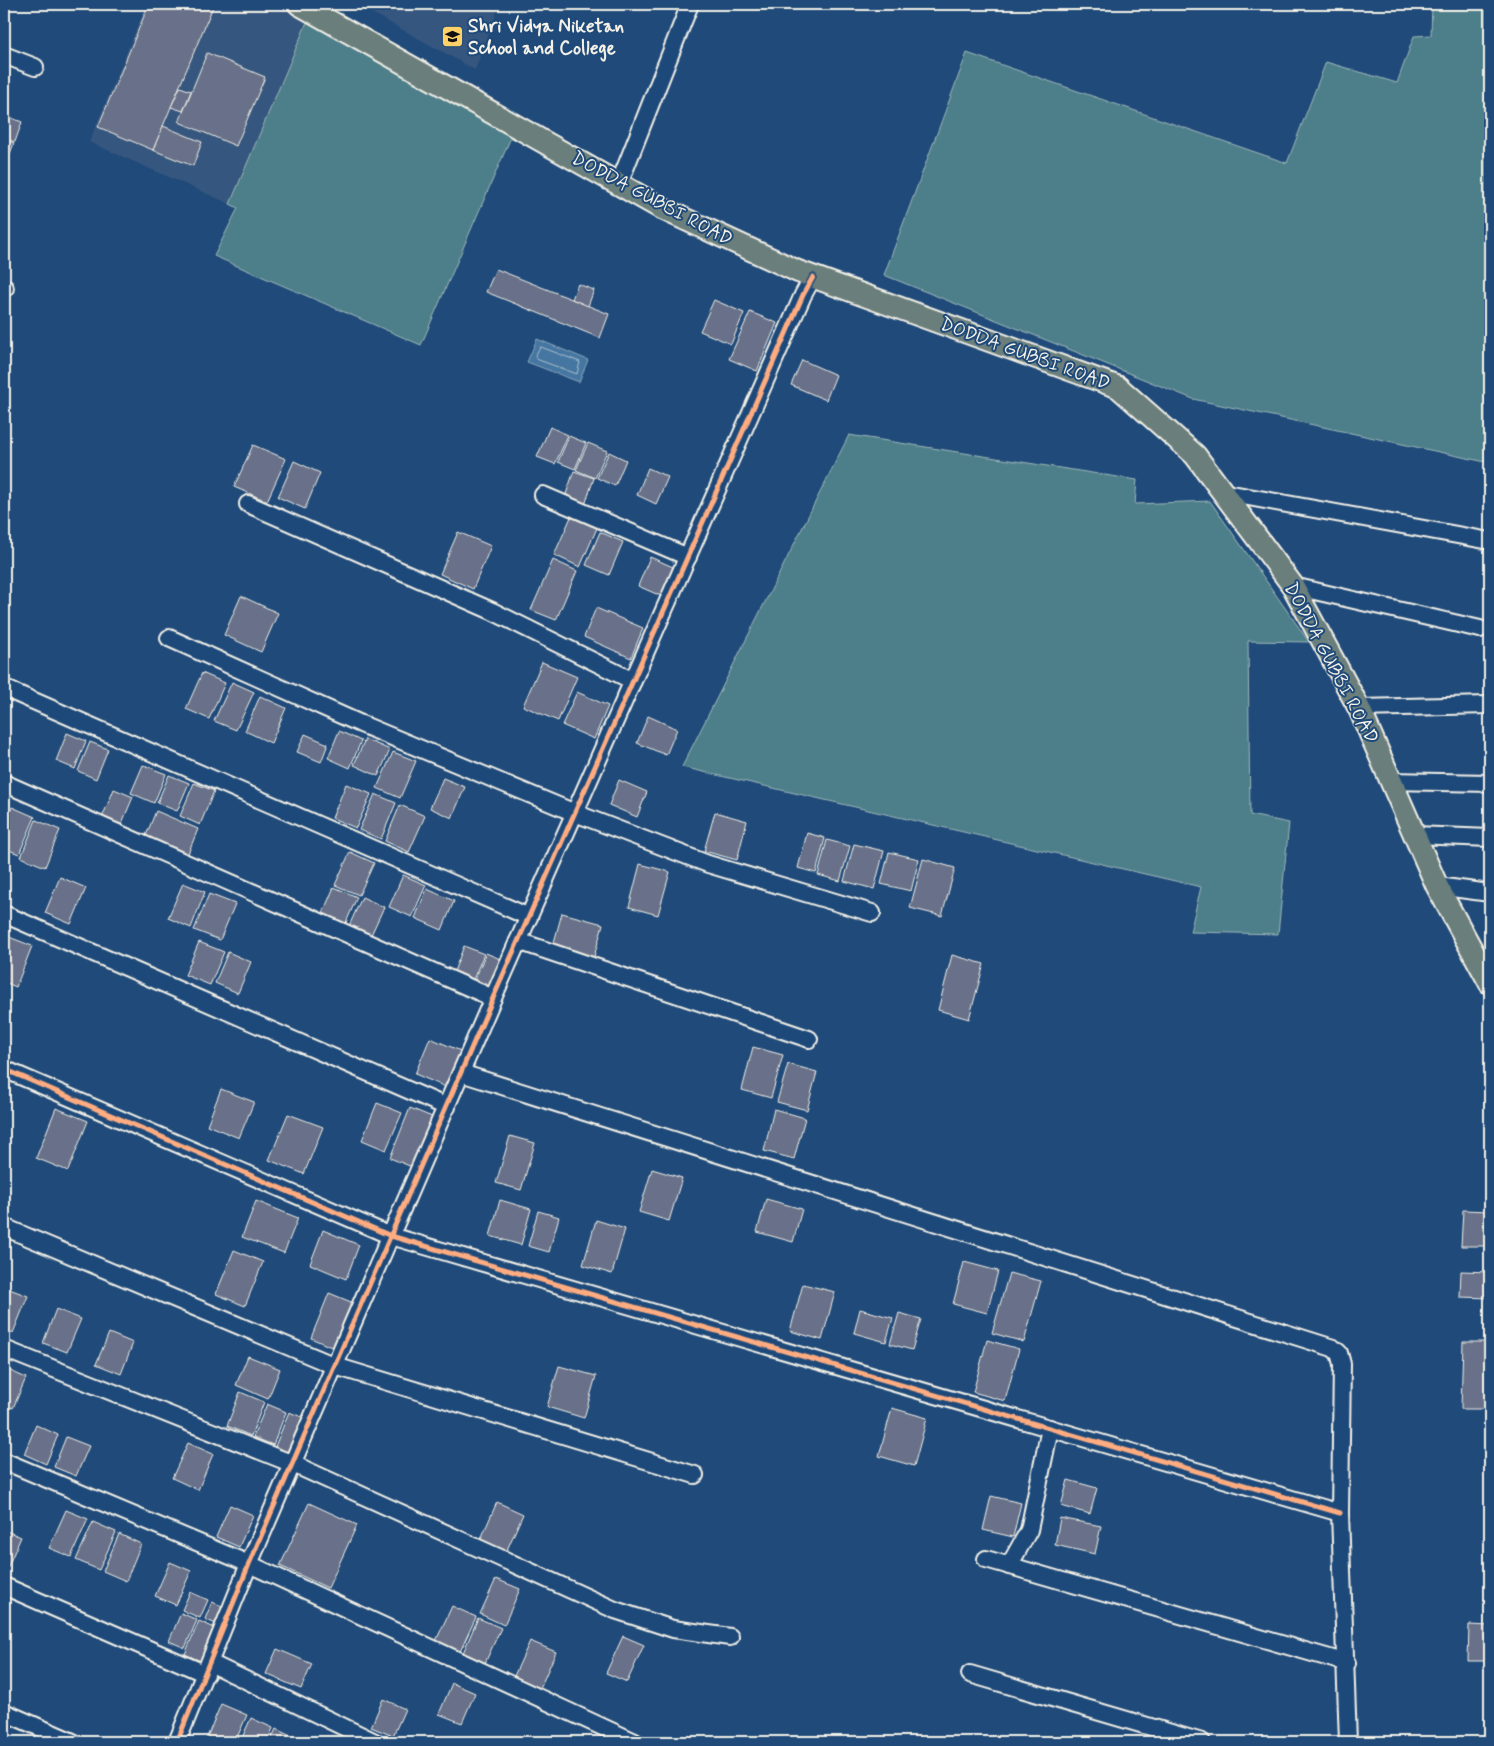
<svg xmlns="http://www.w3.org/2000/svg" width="1494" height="1746" viewBox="0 0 1494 1746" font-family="Mynerve,sans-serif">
  <rect width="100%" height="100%" fill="#1f4a7a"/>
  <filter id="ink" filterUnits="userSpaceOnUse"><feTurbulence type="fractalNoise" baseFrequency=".02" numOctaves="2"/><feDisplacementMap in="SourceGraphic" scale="10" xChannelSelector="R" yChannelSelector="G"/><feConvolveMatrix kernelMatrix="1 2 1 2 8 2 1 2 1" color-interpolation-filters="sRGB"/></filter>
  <g filter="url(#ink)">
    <g fill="#35567e">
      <polygon points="147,4 289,4 310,15 230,204 89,142"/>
      <polygon points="356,4 500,4 475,70"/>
    </g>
    <g fill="#4e7f8a" stroke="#a1b8b9">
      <polygon points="1432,4 1490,4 1490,463 1193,399 884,275 967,53 1287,163 1326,62 1397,83 1414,36 1431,35"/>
      <polygon points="310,15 512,135 421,345 214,256 238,208 230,204"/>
      <polygon points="849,435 1137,480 1135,504 1210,501 1309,642 1248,641 1250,815 1289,823 1278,934 1190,932 1201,887 682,767"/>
    </g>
    <polygon fill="#4476a1" stroke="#8aa7bd" points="537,339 588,360 579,382 527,362"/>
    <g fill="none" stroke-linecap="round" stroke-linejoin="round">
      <polygon stroke="#aec0cc" stroke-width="1" points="541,347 580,362 577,374 536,359 535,356"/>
    </g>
    <g fill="#687189" stroke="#f4f1e8">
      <polygon points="149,4 214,4 153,150 98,127"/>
      <polygon points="207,53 265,77 236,146 179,122"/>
      <polygon points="180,87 191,91 183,111 171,107"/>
      <polygon points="4,115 22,122 15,142 4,138"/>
      <polygon points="163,126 202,142 193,166 153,150"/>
      <polygon points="4,139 14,143 7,162 4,161"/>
      <polygon points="496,269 609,314 600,338 486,292"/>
      <polygon points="578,284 594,290 588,306 572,299"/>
      <polygon points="714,300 744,313 731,344 700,331"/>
      <polygon points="750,312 777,323 757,371 729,359"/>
      <polygon points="802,360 836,375 826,400 791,385"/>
      <polygon points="550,427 568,435 555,464 537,457"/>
      <polygon points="569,436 586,443 575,469 558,462"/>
      <polygon points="588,443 607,451 595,478 576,470"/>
      <polygon points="253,445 286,459 267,501 234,487"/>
      <polygon points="609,452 626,460 615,486 597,478"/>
      <polygon points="294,461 320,473 305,509 278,497"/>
      <polygon points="648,468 668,477 656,504 637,495"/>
      <polygon points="574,471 594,478 585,505 565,497"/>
      <polygon points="571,517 597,528 580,567 554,555"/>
      <polygon points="458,532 491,546 473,589 440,574"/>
      <polygon points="600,532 623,542 609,575 586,565"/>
      <polygon points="650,557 673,567 661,596 638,586"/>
      <polygon points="553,560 577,571 556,620 531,610"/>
      <polygon points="241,596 278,613 261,652 224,635"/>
      <polygon points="596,608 643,628 631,658 584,637"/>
      <polygon points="542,662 577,677 558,721 523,706"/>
      <polygon points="202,673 225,683 209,719 186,709"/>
      <polygon points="232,682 254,692 236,730 214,721"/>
      <polygon points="577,692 608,706 594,739 562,725"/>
      <polygon points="260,696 286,708 271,743 245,731"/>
      <polygon points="648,716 677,729 666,755 637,743"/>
      <polygon points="339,731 361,741 350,768 328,758"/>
      <polygon points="67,733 86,741 75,769 56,761"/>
      <polygon points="305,734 328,744 321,762 297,752"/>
      <polygon points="365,739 390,750 378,776 354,765"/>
      <polygon points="90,742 108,749 96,779 78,771"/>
      <polygon points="393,752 416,761 400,798 377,788"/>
      <polygon points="143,765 166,774 154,803 131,793"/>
      <polygon points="169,775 189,783 177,811 157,803"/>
      <polygon points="443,778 465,787 452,818 430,808"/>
      <polygon points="619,780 647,792 637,817 609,805"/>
      <polygon points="194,783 214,791 200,825 180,816"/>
      <polygon points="346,784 371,794 356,828 332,818"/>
      <polygon points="114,789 133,797 120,828 101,820"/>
      <polygon points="375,794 396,803 381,839 359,830"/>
      <polygon points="400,805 425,816 409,852 385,841"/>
      <polygon points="12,807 35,817 19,854 4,848 4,827"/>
      <polygon points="156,811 198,829 187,856 145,838"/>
      <polygon points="715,812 747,821 737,860 704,851"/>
      <polygon points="36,820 60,830 45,867 21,857"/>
      <polygon points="807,833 825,838 816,873 798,868"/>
      <polygon points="827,840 850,846 840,881 818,875"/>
      <polygon points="854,844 884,851 874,889 844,881"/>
      <polygon points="350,852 374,863 359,895 335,885"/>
      <polygon points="889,852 919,859 911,891 881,884"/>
      <polygon points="923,859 955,868 942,916 910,908"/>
      <polygon points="640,864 670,872 658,915 629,907"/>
      <polygon points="403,875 426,885 412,917 389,907"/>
      <polygon points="60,877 86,888 71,924 45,913"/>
      <polygon points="183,883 205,892 191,928 168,918"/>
      <polygon points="334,887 357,897 345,925 322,915"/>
      <polygon points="427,889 454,901 442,930 415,918"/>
      <polygon points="209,894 235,904 220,940 194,930"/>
      <polygon points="362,897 384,907 371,935 349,926"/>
      <polygon points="562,913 603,924 594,957 553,946"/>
      <polygon points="4,935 32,946 16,987 4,982"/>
      <polygon points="199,942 224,952 210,985 185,975"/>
      <polygon points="464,946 484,954 472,982 453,974"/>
      <polygon points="228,952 251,962 238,993 215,983"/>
      <polygon points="486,953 505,961 492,992 473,984"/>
      <polygon points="952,955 984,964 969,1019 938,1010"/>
      <polygon points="430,1038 463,1052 448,1088 415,1074"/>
      <polygon points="753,1047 783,1055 771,1098 742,1090"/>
      <polygon points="788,1064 817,1072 807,1110 777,1102"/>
      <polygon points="221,1089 254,1102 239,1138 207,1125"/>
      <polygon points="377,1103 402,1113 386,1150 362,1140"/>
      <polygon points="56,1108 88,1121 68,1171 36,1158"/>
      <polygon points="410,1108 437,1119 417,1169 390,1158"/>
      <polygon points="774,1109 805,1118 794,1159 764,1151"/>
      <polygon points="288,1114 323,1127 304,1174 269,1160"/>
      <polygon points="510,1136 535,1143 521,1190 496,1183"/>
      <polygon points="652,1169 682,1178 669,1221 639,1212"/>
      <polygon points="766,1199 802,1209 793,1242 757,1232"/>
      <polygon points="500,1200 531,1209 521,1245 490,1236"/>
      <polygon points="256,1201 298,1218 284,1253 242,1237"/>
      <polygon points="1463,1210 1490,1211 1490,1246 1461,1246"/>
      <polygon points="538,1211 559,1217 549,1252 528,1246"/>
      <polygon points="596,1220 625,1229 612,1274 583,1265"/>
      <polygon points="323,1230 359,1245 346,1279 310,1264"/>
      <polygon points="234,1250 263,1262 245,1306 216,1294"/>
      <polygon points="964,1262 998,1271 987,1313 953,1304"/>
      <polygon points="1461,1271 1490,1272 1490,1298 1460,1297"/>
      <polygon points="1009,1273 1041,1281 1024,1342 992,1333"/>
      <polygon points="803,1284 835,1292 822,1340 790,1331"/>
      <polygon points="4,1287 28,1296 13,1333 4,1329"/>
      <polygon points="329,1293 356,1304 338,1350 311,1338"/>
      <polygon points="56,1309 81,1319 67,1352 43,1343"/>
      <polygon points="860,1309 893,1318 886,1342 854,1333"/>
      <polygon points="899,1313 921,1319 912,1350 890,1344"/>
      <polygon points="109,1333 133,1343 121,1374 96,1364"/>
      <polygon points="987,1340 1019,1349 1005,1401 973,1392"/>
      <polygon points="1463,1342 1490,1342 1490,1409 1461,1409"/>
      <polygon points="248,1356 280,1369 268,1399 236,1385"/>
      <polygon points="559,1366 596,1376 584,1418 547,1407"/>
      <polygon points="4,1368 26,1378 13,1408 4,1405"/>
      <polygon points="240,1392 264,1402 251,1436 227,1426"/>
      <polygon points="267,1404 286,1412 273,1445 253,1437"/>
      <polygon points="892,1408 927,1418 914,1466 879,1456"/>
      <polygon points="289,1412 307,1419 292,1457 274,1449"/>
      <polygon points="36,1425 58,1435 46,1464 24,1454"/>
      <polygon points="66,1437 89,1446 76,1476 54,1467"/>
      <polygon points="188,1443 213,1454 198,1490 172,1478"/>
      <polygon points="1068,1480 1097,1488 1090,1514 1061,1506"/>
      <polygon points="991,1496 1021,1503 1013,1537 983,1530"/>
      <polygon points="497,1502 523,1514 506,1552 480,1541"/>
      <polygon points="309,1503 357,1525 328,1588 280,1566"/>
      <polygon points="230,1505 253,1515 239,1547 216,1537"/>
      <polygon points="66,1510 88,1519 71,1557 49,1548"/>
      <polygon points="1060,1518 1101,1526 1095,1554 1055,1545"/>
      <polygon points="93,1522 116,1532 99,1570 76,1560"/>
      <polygon points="4,1530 21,1537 5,1573 4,1572"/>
      <polygon points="119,1534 141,1544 126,1581 103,1571"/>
      <polygon points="170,1562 191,1571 176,1605 155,1596"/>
      <polygon points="496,1579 520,1589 504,1625 480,1614"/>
      <polygon points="190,1592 208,1600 200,1618 182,1610"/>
      <polygon points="212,1602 227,1608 220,1626 205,1619"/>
      <polygon points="452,1606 476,1617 459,1654 435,1643"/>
      <polygon points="181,1613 197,1620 185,1648 169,1641"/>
      <polygon points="478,1618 501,1628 485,1663 463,1653"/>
      <polygon points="199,1621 219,1630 205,1663 185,1654"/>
      <polygon points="1469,1625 1490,1626 1490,1661 1468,1661"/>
      <polygon points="623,1636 644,1645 627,1682 606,1673"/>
      <polygon points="530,1641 556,1652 540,1688 514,1676"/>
      <polygon points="277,1649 312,1664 301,1689 266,1674"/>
      <polygon points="452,1683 475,1693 462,1723 439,1714"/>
      <polygon points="383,1699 405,1709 393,1736 371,1727"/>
      <polygon points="221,1704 247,1715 235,1742 205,1742"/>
      <polygon points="251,1718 273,1728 267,1742 240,1742"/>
      <polygon points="276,1729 299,1740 298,1742 270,1742"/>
    </g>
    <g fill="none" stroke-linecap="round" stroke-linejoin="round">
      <defs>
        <g id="minor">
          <polyline points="4,55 35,67"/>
          <polyline points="619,184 690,4"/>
          <polyline points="4,287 5,288"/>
          <polyline points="1221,492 1490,541"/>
          <polyline points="543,495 688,557"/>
          <polyline points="248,504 492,611 633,681"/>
          <polyline points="1293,586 1480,629"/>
          <polyline points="169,638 361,724 575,813 708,864 872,913"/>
          <polyline points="4,688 529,917"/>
          <polyline points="1359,708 1490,705"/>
          <polyline points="1390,781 1490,783"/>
          <polyline points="4,783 493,998"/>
          <polyline points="1415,835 1490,838"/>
          <polyline points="1437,886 1490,893"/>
          <polyline points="4,914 447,1107"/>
          <polyline points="518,941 809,1039"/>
          <polyline points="4,1069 391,1236 1340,1513"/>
          <polyline points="461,1073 1333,1348 1339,1353 1342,1364 1340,1513 1348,1742"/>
          <polyline points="4,1227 335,1366 695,1475"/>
          <polyline points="4,1349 293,1464 615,1610 673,1629 730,1637"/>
          <polyline points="4,1461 249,1564 635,1742"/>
          <polyline points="986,1559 1347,1663"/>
          <polyline points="1009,1566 1029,1530 1050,1428"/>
          <polyline points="4,1586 206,1674"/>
          <polyline points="210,1663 375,1742"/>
          <polyline points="970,1674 1202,1742"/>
          <polyline points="4,1712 73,1742"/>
          <polyline points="177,1742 249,1564 493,998 803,295 813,277"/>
        </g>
        <polyline id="major" points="299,4 663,209 797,271 1118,387 1195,455 1293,586 1359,708 1437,886 1490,983"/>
      </defs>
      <use href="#minor" stroke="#f4f1e8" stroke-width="20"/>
      <use href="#major" stroke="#f4f1e8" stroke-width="25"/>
      <use href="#minor" stroke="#1f4a7a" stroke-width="16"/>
      <use href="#major" stroke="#6b7f7c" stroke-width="21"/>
      <defs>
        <g id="cycleway">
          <polyline points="4,1069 391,1236 1340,1513"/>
          <polyline points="177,1742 249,1564 493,998 803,295 813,277"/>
        </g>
      </defs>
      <use href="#cycleway" stroke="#1f4a7a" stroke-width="8"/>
      <use href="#cycleway" stroke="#ffac80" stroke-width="5"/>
    </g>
  </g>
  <defs>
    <symbol id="university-square" viewBox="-11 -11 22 22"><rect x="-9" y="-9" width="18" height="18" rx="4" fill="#ffd166" stroke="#1f4a7a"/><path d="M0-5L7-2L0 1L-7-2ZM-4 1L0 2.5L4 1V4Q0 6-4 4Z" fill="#111"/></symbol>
  </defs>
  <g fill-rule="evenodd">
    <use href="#university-square" x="440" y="24" width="25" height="25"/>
  </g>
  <g text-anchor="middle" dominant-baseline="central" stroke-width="4" stroke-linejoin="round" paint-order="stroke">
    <g font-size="19" font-weight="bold" fill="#f4f1e8" stroke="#1f4a7a" text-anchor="start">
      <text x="468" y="26">Shri Vidya Niketan<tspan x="468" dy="22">School and College</tspan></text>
    </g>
    <g font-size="19" fill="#f4f1e8" stroke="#1f4a7a">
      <text transform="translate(652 199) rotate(28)">DODDA GUBBI ROAD</text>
      <text transform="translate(1025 354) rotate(20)">DODDA GUBBI ROAD</text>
      <text transform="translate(1331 663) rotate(62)">DODDA GUBBI ROAD</text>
    </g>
  </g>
  <rect width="1494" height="1746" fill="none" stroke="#1f4a7a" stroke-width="20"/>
  <rect x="10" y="10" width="1474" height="1726" fill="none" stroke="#f4f1e8" stroke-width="2" filter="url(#ink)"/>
</svg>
